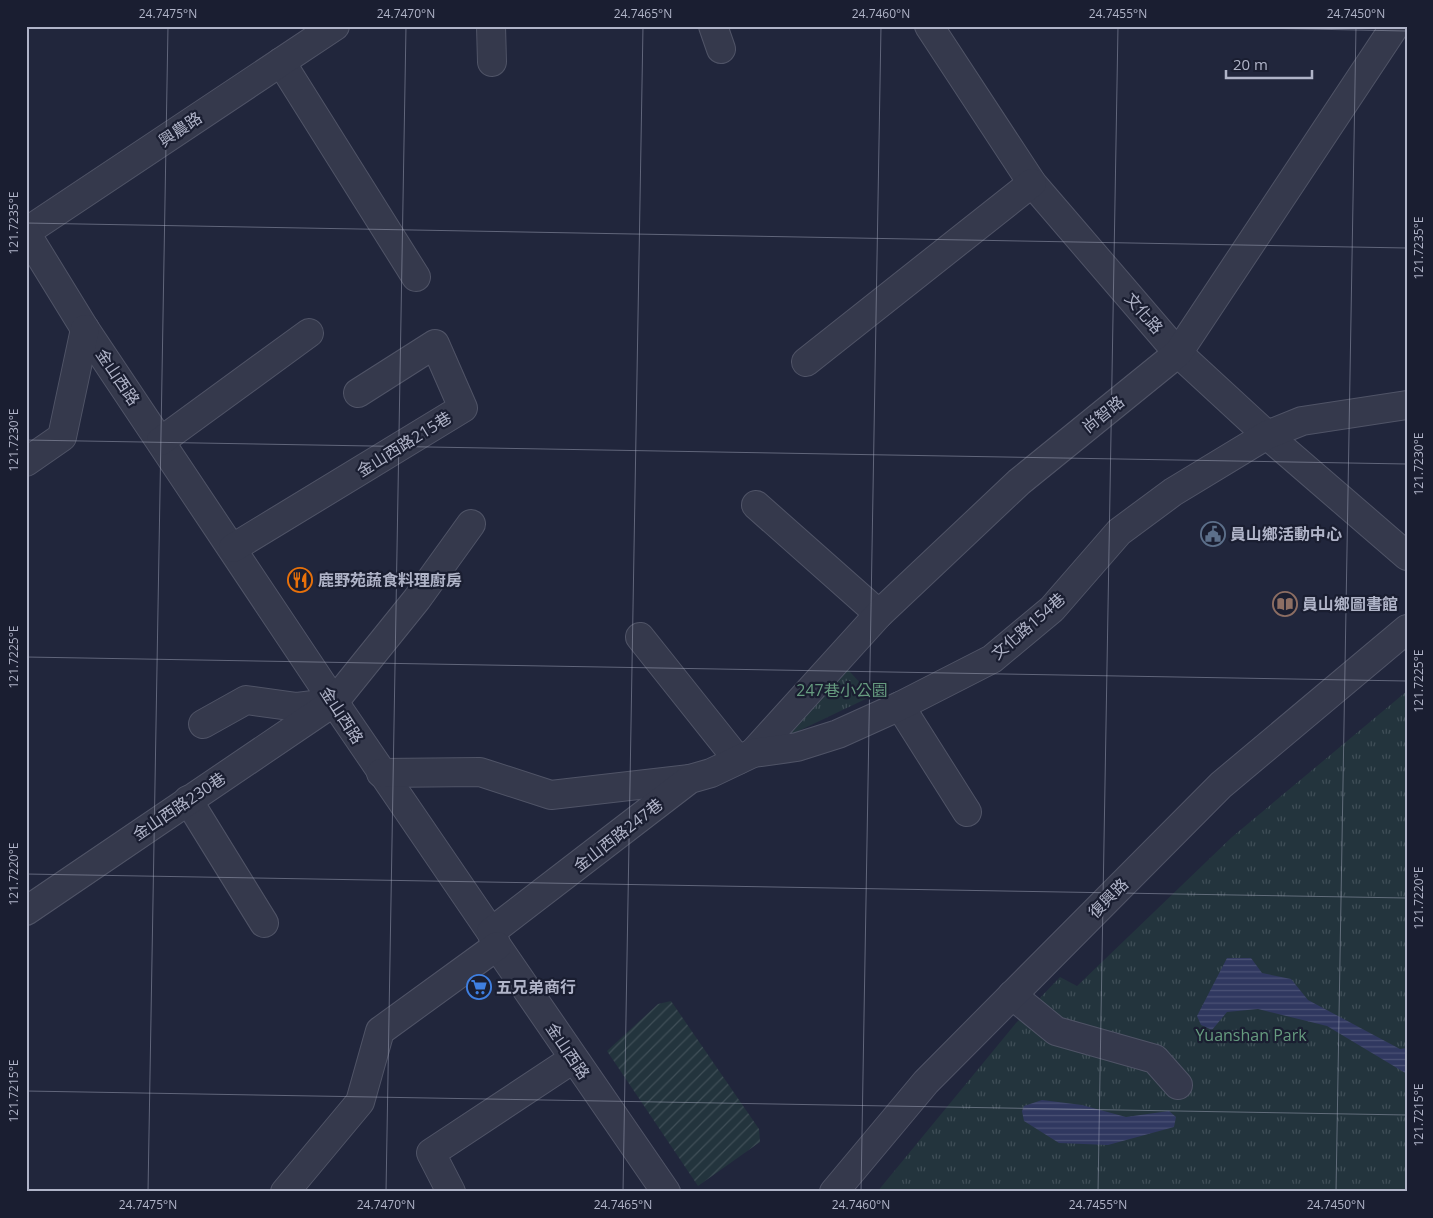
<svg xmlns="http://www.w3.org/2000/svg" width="1433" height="1218" viewBox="0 0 1433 1218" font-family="'Open Sans','Noto Sans TC',sans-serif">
  <defs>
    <pattern id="park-tufts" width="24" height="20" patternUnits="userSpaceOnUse" patternTransform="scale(1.25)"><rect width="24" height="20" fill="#23343d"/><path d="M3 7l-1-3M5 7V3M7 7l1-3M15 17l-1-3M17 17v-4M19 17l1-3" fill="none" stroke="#404f58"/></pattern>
    <pattern id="garden-furrows" width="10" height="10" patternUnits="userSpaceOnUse" patternTransform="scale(1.25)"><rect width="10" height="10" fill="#23343d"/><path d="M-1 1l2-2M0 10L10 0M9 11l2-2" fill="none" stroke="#404f58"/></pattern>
    <pattern id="water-rules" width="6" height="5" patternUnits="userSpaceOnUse" patternTransform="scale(1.25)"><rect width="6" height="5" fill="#303860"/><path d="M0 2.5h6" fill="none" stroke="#4b5275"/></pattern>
  </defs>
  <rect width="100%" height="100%" fill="#21263c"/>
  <g fill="url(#park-tufts)">
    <polygon points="841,662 872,696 788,736 786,729"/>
    <polygon points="1407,691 1407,1192 877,1192 1016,1023 1060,977 1077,986 1232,837"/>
  </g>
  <polygon fill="url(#garden-furrows)" points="671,1001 759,1129 760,1142 698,1186 607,1051 658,1004"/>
  <g fill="url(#water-rules)">
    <polygon points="1227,958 1251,958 1262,973 1291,979 1308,1000 1400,1049 1407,1048 1407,1074 1327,1026 1258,1009 1227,1012 1212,1030 1201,1025 1197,1016"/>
    <polygon points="1042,1100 1082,1105 1126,1117 1169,1111 1176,1117 1174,1127 1108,1145 1059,1143 1024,1121 1022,1111 1024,1106"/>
  </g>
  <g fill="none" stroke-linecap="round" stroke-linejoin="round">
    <defs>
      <g id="minor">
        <polyline points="491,26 492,62"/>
        <polyline points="713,26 721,49"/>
        <polyline points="929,26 1032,183 1178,353 1267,435 1407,556"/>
        <polyline points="281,62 416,277"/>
        <polyline points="26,232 335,26"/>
        <polyline points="26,233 85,329 334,702 491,932 497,946 666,1192"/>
        <polyline points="806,362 1032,183"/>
        <polyline points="161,441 309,333"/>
        <polyline points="26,462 62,437 85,329"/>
        <polyline points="756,505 879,614"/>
        <polyline points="233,548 463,408 435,344 358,393"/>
        <polyline points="640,637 738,760"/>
        <polyline points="900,706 967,812"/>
        <polyline points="203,724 246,700 297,707 330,703"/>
        <polyline points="753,753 879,614 1019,482 1178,353 1395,26"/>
        <polyline points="381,773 480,772 551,795 690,779"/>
        <polyline points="188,800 264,923"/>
        <polyline points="26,911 334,702 417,599 471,524"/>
        <polyline points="491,932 690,779 711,773 753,753 797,747 838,734 900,706 992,659 1052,609 1119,532 1173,492 1267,435 1302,421 1407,405"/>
        <polyline points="1012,995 1056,1031 1155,1059 1178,1085"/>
        <polyline points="285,1192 360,1102 380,1031 497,946"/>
        <polyline points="451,1192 431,1153 573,1059"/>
        <polyline points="834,1192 926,1082 1221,785 1407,629"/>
      </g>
    </defs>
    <use href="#minor" stroke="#505467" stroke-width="30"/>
    <use href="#minor" stroke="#35394c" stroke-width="28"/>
  </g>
  <path fill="none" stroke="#b0b4c8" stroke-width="1" stroke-opacity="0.45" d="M1154,26l253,5M26,223l1381,25M26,440l1381,24M26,657l1381,24M26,874l1381,24M26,1091l1381,24M148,1192l20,-1166M386,1192l20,-1166M623,1192l20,-1166M861,1192l20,-1166M1098,1192l20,-1166M1336,1192l20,-1166"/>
  <defs>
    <symbol id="civic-ring" viewBox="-11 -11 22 22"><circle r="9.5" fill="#1a1e31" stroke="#5c6f8a" stroke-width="1.5"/><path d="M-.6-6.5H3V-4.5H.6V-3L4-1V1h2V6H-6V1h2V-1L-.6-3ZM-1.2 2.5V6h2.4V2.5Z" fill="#5c6f8a"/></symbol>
    <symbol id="restaurant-ring" viewBox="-11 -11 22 22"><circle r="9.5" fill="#1a1e31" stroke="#e8710a" stroke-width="1.5"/><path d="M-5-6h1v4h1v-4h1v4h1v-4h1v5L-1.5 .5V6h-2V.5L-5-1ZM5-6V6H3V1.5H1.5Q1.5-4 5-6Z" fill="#e8710a"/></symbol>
    <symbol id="library-ring" viewBox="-11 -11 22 22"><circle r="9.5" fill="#1a1e31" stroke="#8d6e63" stroke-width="1.5"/><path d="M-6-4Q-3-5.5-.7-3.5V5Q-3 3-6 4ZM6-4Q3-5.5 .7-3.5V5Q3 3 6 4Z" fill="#8d6e63"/></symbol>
    <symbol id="supermarket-ring" viewBox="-11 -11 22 22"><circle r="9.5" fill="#1a1e31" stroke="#3f7fe0" stroke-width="1.5"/><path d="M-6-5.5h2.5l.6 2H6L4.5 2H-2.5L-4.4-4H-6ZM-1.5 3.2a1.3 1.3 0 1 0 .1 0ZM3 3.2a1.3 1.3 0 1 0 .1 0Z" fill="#3f7fe0"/></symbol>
  </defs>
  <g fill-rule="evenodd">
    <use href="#civic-ring" x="1199" y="520" width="28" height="28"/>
    <use href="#restaurant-ring" x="286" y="566" width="28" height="28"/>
    <use href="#library-ring" x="1271" y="590" width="28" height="28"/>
    <use href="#supermarket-ring" x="465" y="973" width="28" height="28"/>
  </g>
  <g text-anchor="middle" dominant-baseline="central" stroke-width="4.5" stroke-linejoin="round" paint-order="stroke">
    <g font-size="16" fill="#b0b4c8" stroke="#1a1e31">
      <text transform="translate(180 129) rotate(-34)">興農路</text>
      <text transform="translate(1144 313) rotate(49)">文化路</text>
      <text transform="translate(118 377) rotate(56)">金山西路</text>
      <text transform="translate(1103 414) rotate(-39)">尚智路</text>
      <text transform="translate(404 444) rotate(-32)">金山西路215巷</text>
      <text transform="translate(1028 626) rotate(-41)">文化路154巷</text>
      <text transform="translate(342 715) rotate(57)">金山西路</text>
      <text transform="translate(179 806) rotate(-34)">金山西路230巷</text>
      <text transform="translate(618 835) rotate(-38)">金山西路247巷</text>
      <text transform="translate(1108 898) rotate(-45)">復興路</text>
      <text transform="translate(568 1051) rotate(56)">金山西路</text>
    </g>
    <g font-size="16" font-weight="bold" fill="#b0b4c8" stroke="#1a1e31" text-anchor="start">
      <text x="1230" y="534">員山鄉活動中心</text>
      <text x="318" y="580">鹿野苑蔬食料理廚房</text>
      <text x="1302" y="604">員山鄉圖書館</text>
      <text x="496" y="987">五兄弟商行</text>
    </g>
    <g font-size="16" fill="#669b7f" stroke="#1a1e31">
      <text x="842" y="690">247巷小公園</text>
      <text x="1251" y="1035">Yuanshan Park</text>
    </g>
  </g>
  <rect width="1433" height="1218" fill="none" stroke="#1a1e31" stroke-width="55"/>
  <path d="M1226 70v8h86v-8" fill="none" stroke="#b0b4c8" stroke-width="2.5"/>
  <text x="1233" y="70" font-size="15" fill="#b0b4c8" stroke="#1a1e31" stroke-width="4" paint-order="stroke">20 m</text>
  <rect x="28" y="28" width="1378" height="1162" fill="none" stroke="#b0b4c8" stroke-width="2"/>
  <g font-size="12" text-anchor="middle" fill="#b0b4c8">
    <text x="168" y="18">24.7475°N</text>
    <text x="406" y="18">24.7470°N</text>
    <text x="643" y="18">24.7465°N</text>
    <text x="881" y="18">24.7460°N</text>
    <text x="1118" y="18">24.7455°N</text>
    <text x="1356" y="18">24.7450°N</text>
    <text transform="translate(14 223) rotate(-90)" y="4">121.7235°E</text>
    <text transform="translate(1419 248) rotate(-90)" y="4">121.7235°E</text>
    <text transform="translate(14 440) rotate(-90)" y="4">121.7230°E</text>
    <text transform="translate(1419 464) rotate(-90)" y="4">121.7230°E</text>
    <text transform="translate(14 657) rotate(-90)" y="4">121.7225°E</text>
    <text transform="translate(1419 681) rotate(-90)" y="4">121.7225°E</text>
    <text transform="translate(14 874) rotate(-90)" y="4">121.7220°E</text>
    <text transform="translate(1419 898) rotate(-90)" y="4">121.7220°E</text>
    <text transform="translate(14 1091) rotate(-90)" y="4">121.7215°E</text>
    <text transform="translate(1419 1115) rotate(-90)" y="4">121.7215°E</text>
    <text x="148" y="1209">24.7475°N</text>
    <text x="386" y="1209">24.7470°N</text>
    <text x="623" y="1209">24.7465°N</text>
    <text x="861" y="1209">24.7460°N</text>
    <text x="1098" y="1209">24.7455°N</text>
    <text x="1336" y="1209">24.7450°N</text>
  </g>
</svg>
